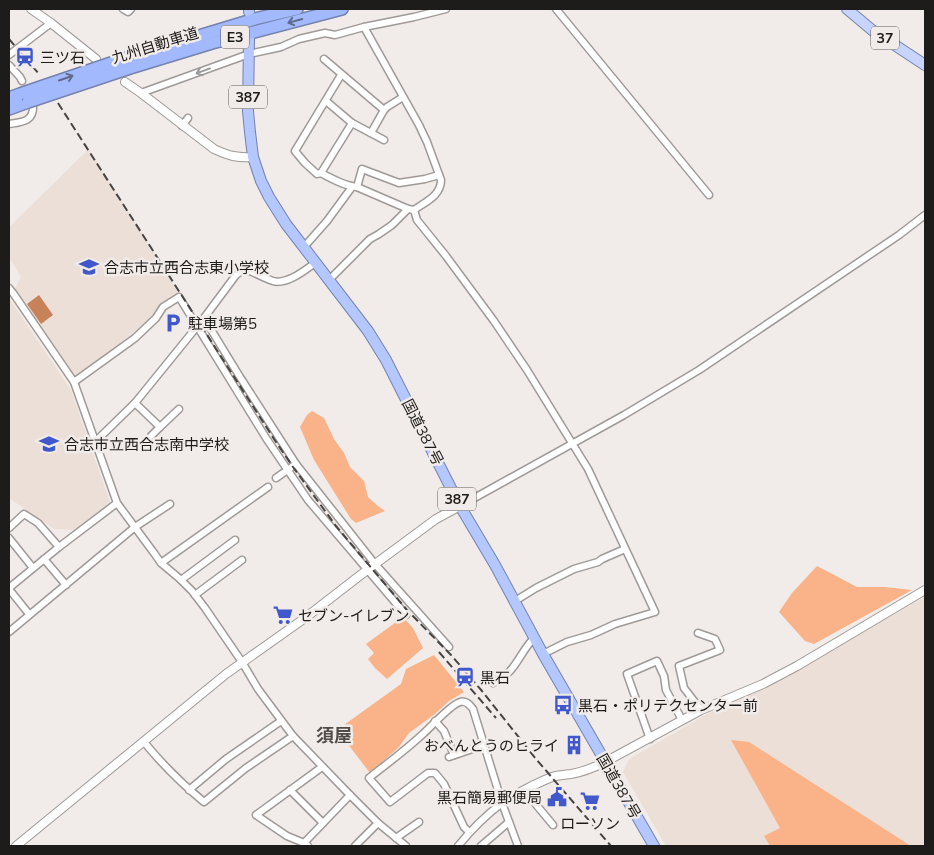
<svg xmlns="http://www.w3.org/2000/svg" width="934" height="855" viewBox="0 0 934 855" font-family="Mulish,'Noto Sans JP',sans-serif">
  <rect width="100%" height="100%" fill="#f1ece9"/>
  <g fill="#ecdfd8">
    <polygon points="89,149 180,294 154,316 75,378 14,290 21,277 9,257 9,227"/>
    <polygon points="9,298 71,390 111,505 77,530 54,529 9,498"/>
    <polygon points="925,597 925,846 666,846 623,772 629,759 709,713 764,689"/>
  </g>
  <g fill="#fab288">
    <polygon points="312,411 324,418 334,439 344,453 350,467 364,481 368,497 378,506 385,511 356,523 351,519 314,460 300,427 307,415"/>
    <polygon points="817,566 857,587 885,587 912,590 814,644 805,641 779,612 792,593"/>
    <polygon points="403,617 413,628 423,648 387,679 375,668 368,659 374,653 366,644"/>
    <polygon points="434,655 464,692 449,701 435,714 409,733 399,747 370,773 337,730 401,684 406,669"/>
    <polygon points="731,740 749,742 911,846 770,846 764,836 780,828"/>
  </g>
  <polygon fill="#c78258" points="39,295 53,315 41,324 27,304"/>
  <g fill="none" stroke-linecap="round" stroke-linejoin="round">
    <defs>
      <g id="minor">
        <polyline points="123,9 128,12 131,9"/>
        <polyline points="556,9 709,195"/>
        <path d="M364,27l55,98 8,17 14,38c0,16 -16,22 -27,30"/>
        <polyline points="9,55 51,23"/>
        <polyline points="324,59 384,110"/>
        <polyline points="9,65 20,77 22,81"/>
        <polyline points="141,93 249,54 281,47 299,39 325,33 335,35 364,27 414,17 446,9"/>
        <path d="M326,101l26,22 -31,50c11,6 24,13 36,14l51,22 6,1 3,10 29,36 48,65 33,49 61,99 67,143 -40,12 -24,11 -24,7 -24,12"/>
        <polyline points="352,123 384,140"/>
        <path d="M9,124c12,-2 25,-2 24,-18"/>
        <polyline points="182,126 188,118"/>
        <polyline points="371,133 384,110 387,107 403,97"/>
        <polyline points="321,173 317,174 305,163 295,151 341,75"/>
        <polyline points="357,187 362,169 399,183 425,179 439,175"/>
        <polyline points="304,247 327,221 352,187"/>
        <polyline points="329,280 370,239 379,234 392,225 408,209"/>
        <polyline points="9,288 13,293 74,382 117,503 154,553 161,563 180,579 192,591 205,608 242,662 258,689 293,736 350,795 378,823 406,846"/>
        <polyline points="204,318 240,377 296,464 375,564 449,647"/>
        <polyline points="74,382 135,338 156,318 163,307 179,297 266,438 308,500 406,615"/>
        <polyline points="135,403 160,427 179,409"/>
        <polyline points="151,436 160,427"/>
        <path d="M95,442l40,-39 69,-85 32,-43 8,-6c10,3 20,9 29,12 14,4 32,-11 42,-18"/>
        <polyline points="276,478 296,464"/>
        <polyline points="460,506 624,415 699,370 899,235 925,215"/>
        <polyline points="9,528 24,514 38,523 59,547"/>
        <polyline points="9,538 33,568"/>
        <polyline points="44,559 66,585"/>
        <polyline points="161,563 268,487"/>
        <polyline points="181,580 235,540"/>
        <polyline points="9,588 59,547 117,503"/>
        <polyline points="9,589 29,614"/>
        <polyline points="195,595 242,560"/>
        <polyline points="515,601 536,588 574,569 598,562 602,559 625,549"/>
        <polyline points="9,632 135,527 170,504"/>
        <polyline points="698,633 715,639 720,650 679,666 684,688 701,710"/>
        <path d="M493,683c5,-4 13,-7 17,-12 9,-10 14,-23 24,-33"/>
        <polyline points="435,721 444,731 454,755"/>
        <polyline points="650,739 627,674 657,661 664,676 666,690 682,720"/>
        <path d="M144,742c18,22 38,42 60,60l42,-34 47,-32"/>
        <polyline points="449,757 484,745"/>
        <polyline points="189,790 226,759 281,721"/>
        <polyline points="290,790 323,823"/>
        <polyline points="524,790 553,825"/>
        <path d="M469,832l-5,-5 -20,-43 -9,-11h-7l-38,29 -21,-24c19,-15 38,-29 55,-45 8,-7 26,-28 36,-31 6,-2 10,3 13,7l29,94 16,43"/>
        <polyline points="396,838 419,822"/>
        <polyline points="304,843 350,795"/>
        <polyline points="308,846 304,843 287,836 256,815 322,767"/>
        <polyline points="355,846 378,823"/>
        <path d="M458,846c13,-16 27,-30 44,-43"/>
        <polyline points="481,846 509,822"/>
      </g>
      <g id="tertiary">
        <polyline points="31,9 51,23 96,59"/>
        <path d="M125,82l16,11 73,56c15,7 23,9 39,8"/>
        <path d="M502,803c16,-10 32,-19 50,-26 6,-2 12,-2 19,-3 12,-2 24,-7 34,-12l96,-52 62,-26 34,-18 128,-76"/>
        <polyline points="16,846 226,674 305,618 367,570 436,519 460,506"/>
      </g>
      <polyline id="primary" points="847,9 872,30 925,65"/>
      <g id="trunk">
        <polyline points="249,12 249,9"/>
        <polyline points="249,38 248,111 250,132 253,157 261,181 269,197 286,224 368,331 386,360 460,506 495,565 543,654 654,846"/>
      </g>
      <g id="motorway">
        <polyline points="123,59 255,19 297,9"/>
        <polyline points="130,68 212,43 342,9"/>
        <polyline points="9,98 20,94"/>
        <polyline points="9,109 28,102"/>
      </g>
    </defs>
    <use href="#minor" stroke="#9f9a97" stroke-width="9"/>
    <use href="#tertiary" stroke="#9f9a97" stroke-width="10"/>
    <use href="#primary" stroke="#7482ae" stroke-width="12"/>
    <use href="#trunk" stroke="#7482ae" stroke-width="12"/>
    <use href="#motorway" stroke="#7482ae" stroke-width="14"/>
    <use href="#minor" stroke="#fff" stroke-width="6"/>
    <use href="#tertiary" stroke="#fff" stroke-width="8"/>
    <use href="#primary" stroke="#c7d5fe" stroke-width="10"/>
    <use href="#trunk" stroke="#b4c7fe" stroke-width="10"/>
    <use href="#motorway" stroke="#a2b9fd" stroke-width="11"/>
    <g stroke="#464442" stroke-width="2" stroke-dasharray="8 4" stroke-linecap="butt">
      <polyline points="9,39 39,74"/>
      <polyline points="58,103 274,439 293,467 336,526 407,610 451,655 482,691 536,759 611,846"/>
      <polyline points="439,652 496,718"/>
    </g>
    <defs>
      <g id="motorway-bridge">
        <polyline points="20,94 123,59"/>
        <polyline points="28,102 130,68"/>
      </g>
    </defs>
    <use href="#motorway-bridge" stroke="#7482ae" stroke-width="14" stroke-linecap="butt"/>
    <use href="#motorway-bridge" stroke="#a2b9fd" stroke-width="11"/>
  </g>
  <defs><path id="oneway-shaft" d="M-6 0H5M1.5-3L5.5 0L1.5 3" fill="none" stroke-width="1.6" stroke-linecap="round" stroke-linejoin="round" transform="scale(1.25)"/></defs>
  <g stroke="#606a8c">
    <use href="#oneway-shaft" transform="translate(295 21) rotate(165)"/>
    <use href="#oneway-shaft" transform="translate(66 78) rotate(-19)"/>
  </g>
  <use stroke="#9a9998" href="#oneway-shaft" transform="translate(203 71) rotate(160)"/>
  <defs>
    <symbol id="station-bare" viewBox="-9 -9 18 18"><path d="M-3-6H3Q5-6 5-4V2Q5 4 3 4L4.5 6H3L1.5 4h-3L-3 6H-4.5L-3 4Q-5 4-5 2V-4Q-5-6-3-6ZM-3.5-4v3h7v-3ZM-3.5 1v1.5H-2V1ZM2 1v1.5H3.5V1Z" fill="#4058cb" stroke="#f1ece9" stroke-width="2.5" paint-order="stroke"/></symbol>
    <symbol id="school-bare" viewBox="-9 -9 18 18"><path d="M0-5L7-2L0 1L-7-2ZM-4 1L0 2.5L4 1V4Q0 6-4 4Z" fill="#4058cb" stroke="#f1ece9" stroke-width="2.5" paint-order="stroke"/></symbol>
    <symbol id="parking-bare" viewBox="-9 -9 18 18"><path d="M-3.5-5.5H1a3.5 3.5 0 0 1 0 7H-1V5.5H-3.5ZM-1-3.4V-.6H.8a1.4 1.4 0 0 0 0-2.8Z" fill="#4058cb" stroke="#f1ece9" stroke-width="2.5" paint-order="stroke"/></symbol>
    <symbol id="supermarket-bare" viewBox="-9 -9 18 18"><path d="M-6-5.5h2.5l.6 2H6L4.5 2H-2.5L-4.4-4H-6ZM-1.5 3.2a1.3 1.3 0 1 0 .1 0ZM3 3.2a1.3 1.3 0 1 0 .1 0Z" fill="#4058cb" stroke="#f1ece9" stroke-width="2.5" paint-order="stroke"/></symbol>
    <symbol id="bus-bare" viewBox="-9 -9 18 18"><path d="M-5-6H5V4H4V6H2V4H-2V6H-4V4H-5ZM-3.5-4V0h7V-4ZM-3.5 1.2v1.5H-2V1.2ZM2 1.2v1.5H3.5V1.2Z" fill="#4058cb" stroke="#f1ece9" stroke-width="2.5" paint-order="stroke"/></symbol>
    <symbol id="building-bare" viewBox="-9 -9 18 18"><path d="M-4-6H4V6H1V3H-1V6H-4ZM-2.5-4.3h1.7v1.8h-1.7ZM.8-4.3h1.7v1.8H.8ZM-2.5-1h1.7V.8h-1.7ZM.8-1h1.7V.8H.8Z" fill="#4058cb" stroke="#f1ece9" stroke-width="2.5" paint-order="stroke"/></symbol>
    <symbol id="civic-bare" viewBox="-9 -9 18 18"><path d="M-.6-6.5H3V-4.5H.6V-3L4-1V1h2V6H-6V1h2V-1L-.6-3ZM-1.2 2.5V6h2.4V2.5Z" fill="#4058cb" stroke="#f1ece9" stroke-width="2.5" paint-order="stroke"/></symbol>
  </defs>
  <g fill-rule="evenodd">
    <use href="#station-bare" x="11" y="43" width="28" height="28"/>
    <use href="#school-bare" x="75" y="253" width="28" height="28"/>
    <use href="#parking-bare" x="159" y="309" width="28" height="28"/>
    <use href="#school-bare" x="35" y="430" width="28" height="28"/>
    <use href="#supermarket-bare" x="269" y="601" width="28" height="28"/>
    <use href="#station-bare" x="451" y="663" width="28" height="28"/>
    <use href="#bus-bare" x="549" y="691" width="28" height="28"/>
    <use href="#building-bare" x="560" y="731" width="28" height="28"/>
    <use href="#civic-bare" x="543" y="783" width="28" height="28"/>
    <use href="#supermarket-bare" x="576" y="787" width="28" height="28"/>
  </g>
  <g text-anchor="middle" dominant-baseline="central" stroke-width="5" stroke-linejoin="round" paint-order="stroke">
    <g fill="#f1ece9" stroke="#5d5a59" stroke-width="1">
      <rect x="221" y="25.5" width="28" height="23" rx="4"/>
      <rect x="871" y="26.5" width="28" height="23" rx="4"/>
      <rect x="229" y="85.5" width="38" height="23" rx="4"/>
      <rect x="438" y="487.5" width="38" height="23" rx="4"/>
    </g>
    <g font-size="14" font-weight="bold" fill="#1e1c1b">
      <text x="235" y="37">E3</text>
      <text x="885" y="38">37</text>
      <text x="248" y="97">387</text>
      <text x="457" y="499">387</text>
    </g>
    <g font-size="15" fill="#1e1c1b" stroke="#f1ece9">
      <text transform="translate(155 45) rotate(-17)">九州自動車道</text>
      <text transform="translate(423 432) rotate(63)">国道387号</text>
      <text transform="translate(619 786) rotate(60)">国道387号</text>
    </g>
    <g font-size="15" fill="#1e1c1b" stroke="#f1ece9" text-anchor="start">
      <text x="40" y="57">三ツ石</text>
      <text x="104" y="267">合志市立西合志東小学校</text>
      <text x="188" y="323">駐車場第5</text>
      <text x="64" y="444">合志市立西合志南中学校</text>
      <text x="298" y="615">セブン-イレブン</text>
      <text x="480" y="677">黒石</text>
      <text x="578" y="705">黒石・ポリテクセンター前</text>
      <text x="559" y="745" text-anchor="end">おべんとうのヒライ</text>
      <text x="542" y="797" text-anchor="end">黒石簡易郵便局</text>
      <text x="590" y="823" text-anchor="middle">ローソン</text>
    </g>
    <g font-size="18" font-weight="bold" fill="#4f4b49" stroke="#f1ece9">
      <text x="334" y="735">須屋</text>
    </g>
  </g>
  <rect width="934" height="855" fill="none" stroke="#1e1c1b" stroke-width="20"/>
</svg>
